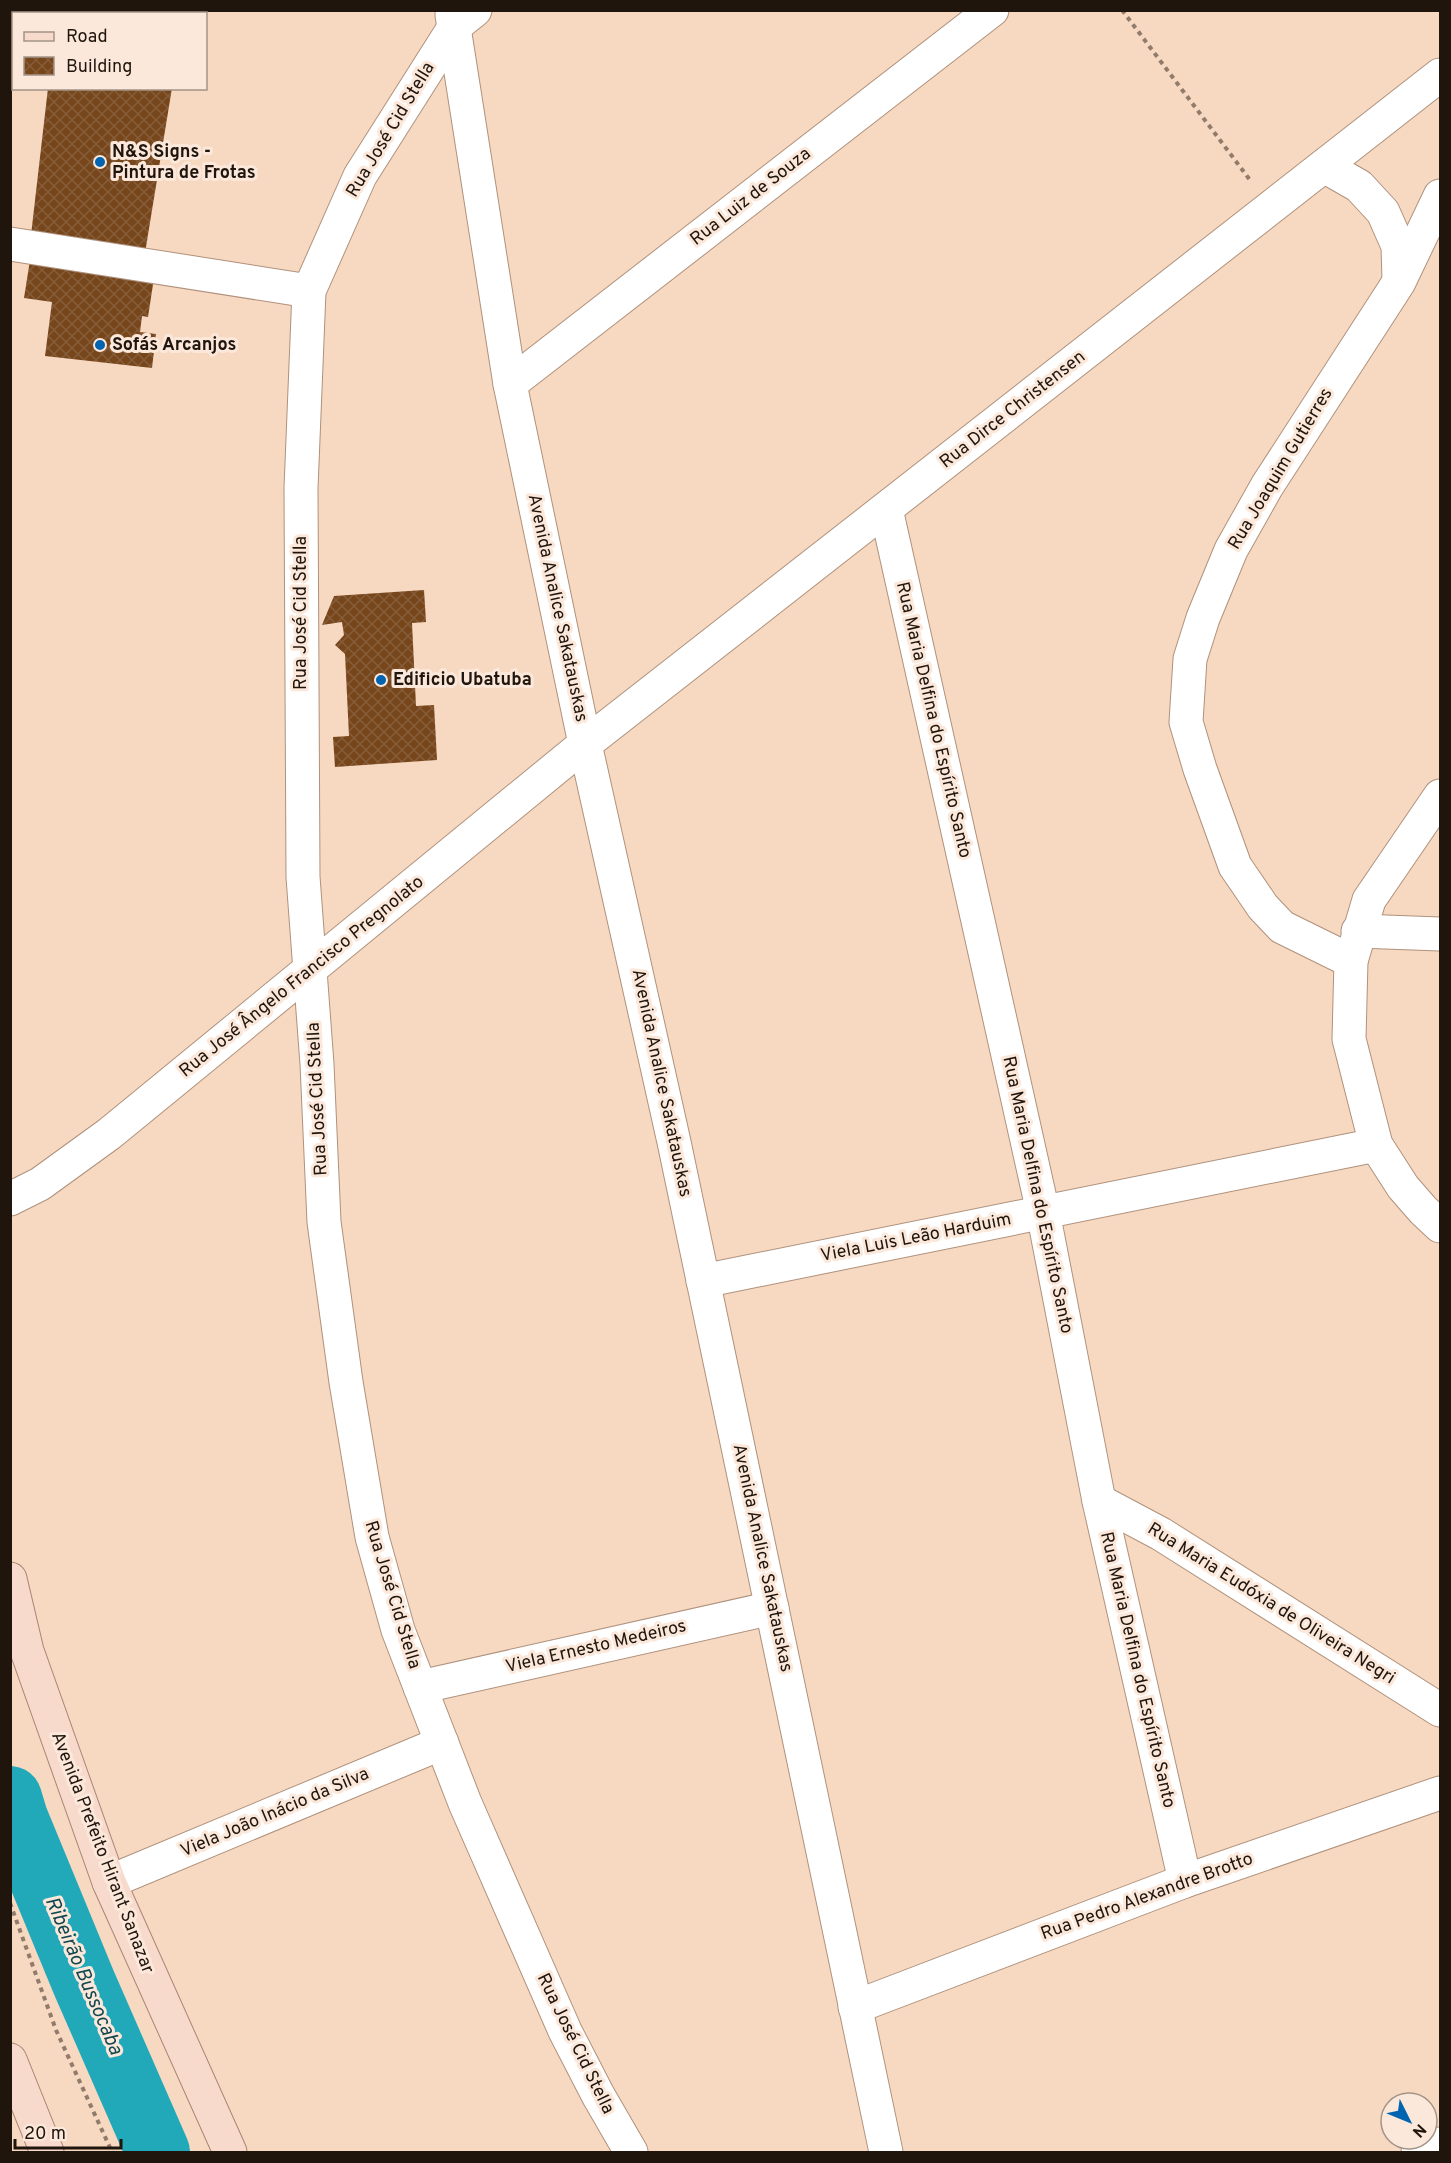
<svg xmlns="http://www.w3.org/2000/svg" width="1451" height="2163" viewBox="0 0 1451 2163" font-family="Overpass,sans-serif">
  <defs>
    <pattern id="building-cross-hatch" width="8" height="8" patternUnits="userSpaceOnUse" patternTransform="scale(1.5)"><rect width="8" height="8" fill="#77461b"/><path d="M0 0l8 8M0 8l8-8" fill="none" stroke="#855d3a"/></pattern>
  </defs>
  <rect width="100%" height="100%" fill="#f7d8c1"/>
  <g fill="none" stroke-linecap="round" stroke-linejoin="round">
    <polyline stroke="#21a9ba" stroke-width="64" points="10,1798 16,1818 84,1983 158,2152"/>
  </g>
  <g fill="url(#building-cross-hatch)">
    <polygon points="57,10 133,10 152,12 152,14 56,14"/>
    <polygon points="48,88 172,88 145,253 31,235"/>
    <polygon points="30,260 154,278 148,317 142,316 140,332 156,334 152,368 45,356 52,302 24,298"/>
    <polygon points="424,590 426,622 412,623 416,706 434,705 437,760 335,767 333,737 349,736 345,654 335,645 344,635 342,622 322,625 334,596"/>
  </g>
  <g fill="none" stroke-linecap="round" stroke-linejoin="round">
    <defs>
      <g id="minor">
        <polyline points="475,10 455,26 360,176 309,291 301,488 303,877 317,1064 324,1222 346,1382 372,1537 398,1630 465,1803 565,2031 598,2095 631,2152"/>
        <polyline points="452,15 510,384 585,744 674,1142 886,2152"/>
        <polyline points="1324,166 1359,186 1383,212 1398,246 1399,280"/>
        <polyline points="10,244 309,291"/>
        <polyline points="510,384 992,10"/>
        <polyline points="886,509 1043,1212 1099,1501 1185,1881"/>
        <polyline points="1440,796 1369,900 1351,961 1349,1039 1376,1145 1403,1187 1423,1210 1440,1226"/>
        <polyline points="1358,931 1440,934"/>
        <polyline points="1351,961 1282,927 1263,907 1235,866 1200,769 1186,722 1190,659 1203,618 1231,550 1267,486 1399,282 1440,196"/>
        <polyline points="10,1199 40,1184 109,1134 585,744 1440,75"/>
        <polyline points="703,1281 1376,1145"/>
        <polyline points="1099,1501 1161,1534 1440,1710"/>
        <polyline points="420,1687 772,1608"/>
        <polyline points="109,1882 442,1743"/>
        <polyline points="855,2007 1185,1881 1440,1793"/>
        <polyline points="1418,2152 1440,2144"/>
      </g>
      <g id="major">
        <polyline points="10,26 12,10"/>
        <polyline points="10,1579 27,1651 109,1882 230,2152"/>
        <polyline points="10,2060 47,2152"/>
      </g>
    </defs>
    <use href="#minor" stroke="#af927d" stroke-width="35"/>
    <use href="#major" stroke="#a98574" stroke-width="35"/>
    <g stroke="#917c6c" stroke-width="4" stroke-dasharray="4.5 4.5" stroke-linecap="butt">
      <polyline points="1122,10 1250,180"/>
      <polyline points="10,1903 56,2030 112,2152"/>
    </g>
    <use href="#minor" stroke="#fff" stroke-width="33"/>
    <use href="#major" stroke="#f8dacd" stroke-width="33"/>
  </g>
  <g fill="#0064b0" stroke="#fbe8da" stroke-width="2">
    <circle cx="100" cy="162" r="6"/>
    <circle cx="100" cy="345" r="6"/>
    <circle cx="381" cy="680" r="6"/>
  </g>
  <g text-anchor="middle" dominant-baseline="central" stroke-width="6" stroke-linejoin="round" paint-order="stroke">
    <g font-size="18" fill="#1f150d" stroke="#fbe8da">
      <text transform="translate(391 130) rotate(-59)">Rua José Cid Stella</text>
      <text transform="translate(751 197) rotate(-38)">Rua Luiz de Souza</text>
      <text transform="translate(1013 410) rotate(-38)">Rua Dirce Christensen</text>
      <text transform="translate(1281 469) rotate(-59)">Rua Joaquim Gutierres</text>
      <text transform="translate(557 608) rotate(78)">Avenida Analice Sakatauskas</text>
      <text transform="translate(301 613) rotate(-90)">Rua José Cid Stella</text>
      <text transform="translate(933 720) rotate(77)">Rua Maria Delfina do Espírito Santo</text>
      <text transform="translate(302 977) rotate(-39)">Rua José Ângelo Francisco Pregnolato</text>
      <text transform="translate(661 1083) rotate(78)">Avenida Analice Sakatauskas</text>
      <text transform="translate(318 1099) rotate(-93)">Rua José Cid Stella</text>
      <text transform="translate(1037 1195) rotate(78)">Rua Maria Delfina do Espírito Santo</text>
      <text transform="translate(916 1238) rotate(-11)">Viela Luis Leão Harduim</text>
      <text transform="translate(762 1558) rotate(78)">Avenida Analice Sakatauskas</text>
      <text transform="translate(392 1595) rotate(73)">Rua José Cid Stella</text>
      <text transform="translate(1271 1604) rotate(32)">Rua Maria Eudóxia de Oliveira Negri</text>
      <text transform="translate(596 1647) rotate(-13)">Viela Ernesto Medeiros</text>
      <text transform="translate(1137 1670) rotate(77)">Rua Maria Delfina do Espírito Santo</text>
      <text transform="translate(275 1813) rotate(-23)">Viela João Inácio da Silva</text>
      <text transform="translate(102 1853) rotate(69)">Avenida Prefeito Hirant Sanazar</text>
      <text transform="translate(1147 1897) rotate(-20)">Rua Pedro Alexandre Brotto</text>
      <text transform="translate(575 2044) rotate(64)">Rua José Cid Stella</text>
    </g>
    <g font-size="18" font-weight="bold" fill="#1f150d" stroke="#fbe8da" text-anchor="start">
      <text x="112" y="152">N&amp;S Signs -<tspan x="112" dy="21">Pintura de Frotas</tspan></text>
      <text x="112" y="345">Sofás Arcanjos</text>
      <text x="393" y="680">Edificio Ubatuba</text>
    </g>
    <g font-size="20" font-style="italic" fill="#11474f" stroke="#fbe8da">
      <text transform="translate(83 1976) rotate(67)">Ribeirão Bussocaba</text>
    </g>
  </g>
  <rect width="1451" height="2163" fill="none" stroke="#1f150d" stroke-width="24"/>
  <rect x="12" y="12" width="195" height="78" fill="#fbe8da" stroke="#a39488" stroke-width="1.5"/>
  <rect x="24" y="32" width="30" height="9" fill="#f8dacd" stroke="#a39488" stroke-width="1.5"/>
  <text x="66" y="42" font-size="18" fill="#1f150d">Road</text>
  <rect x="24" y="57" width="30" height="18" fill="url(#building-cross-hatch)" stroke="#a39488" stroke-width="1.5"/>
  <text x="66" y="72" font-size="18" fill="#1f150d">Building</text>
  <g transform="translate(1409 2121) rotate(133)"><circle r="28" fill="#fbe8da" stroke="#a39488" stroke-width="1.5"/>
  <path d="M0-4.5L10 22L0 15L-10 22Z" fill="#0064b0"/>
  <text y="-9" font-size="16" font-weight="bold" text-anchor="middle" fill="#1f150d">N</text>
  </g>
  <path d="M15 2139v9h106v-9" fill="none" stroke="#1f150d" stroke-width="3"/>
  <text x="24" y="2139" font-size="18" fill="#1f150d" stroke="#fbe8da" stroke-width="4.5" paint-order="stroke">20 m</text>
</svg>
